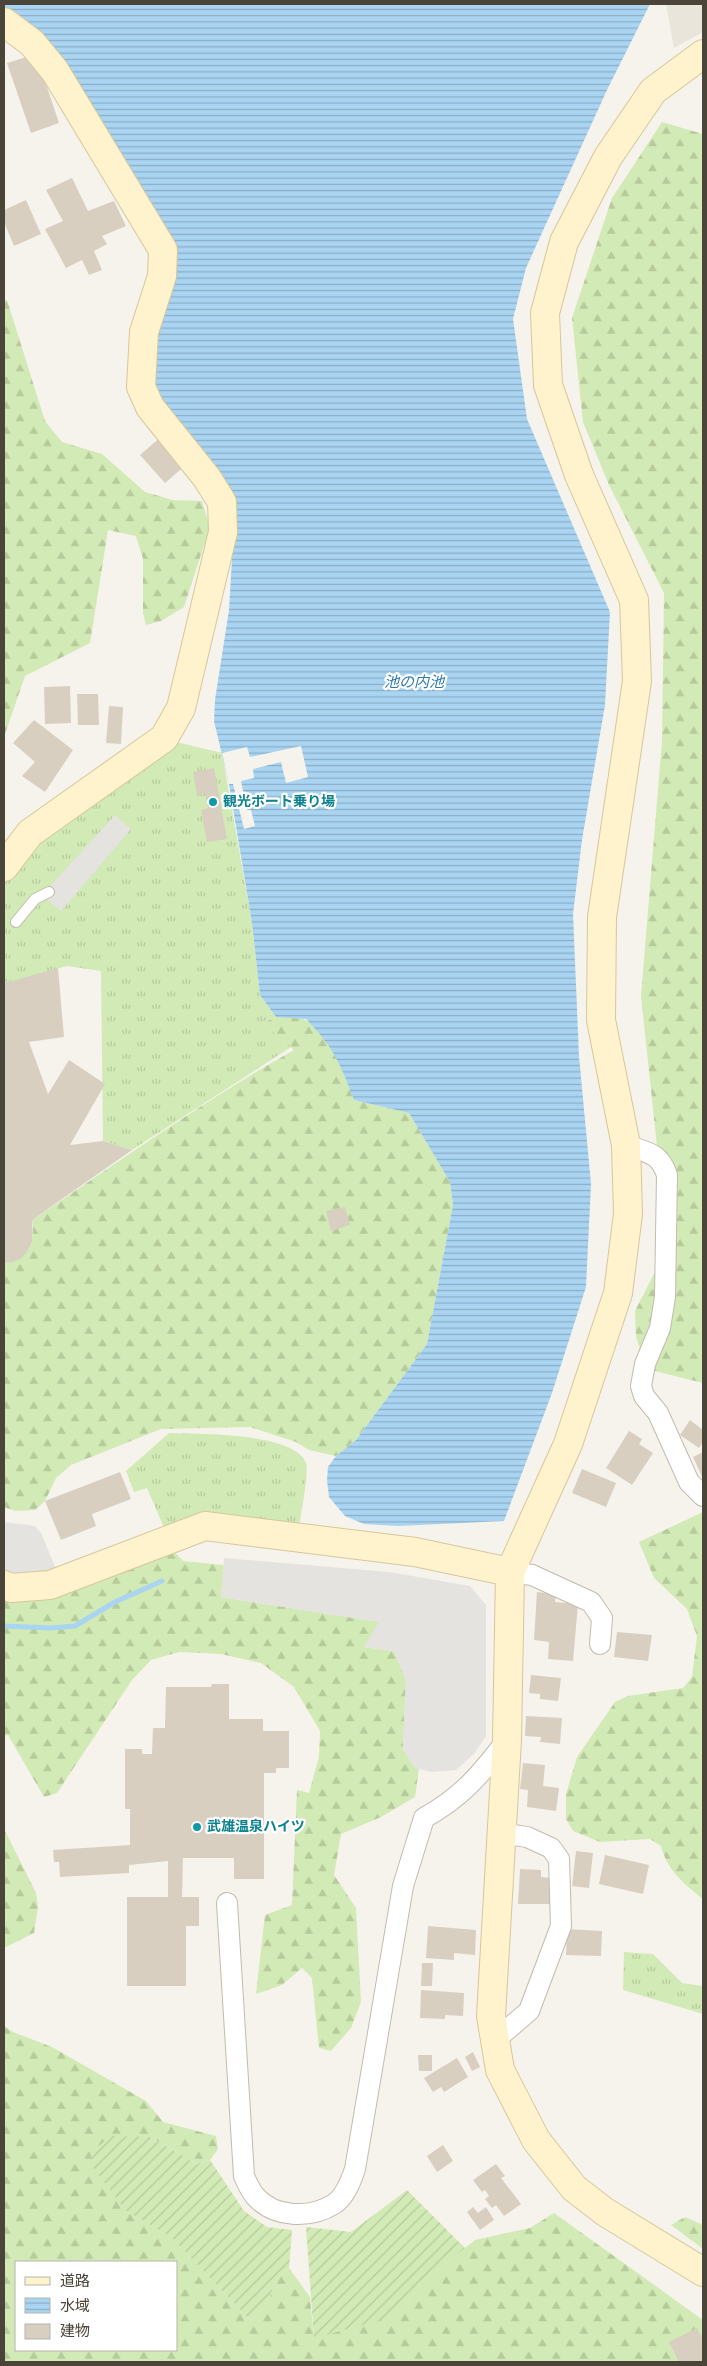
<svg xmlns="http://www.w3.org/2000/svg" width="707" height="2366" viewBox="0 0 707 2366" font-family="'Source Sans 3','Noto Sans JP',sans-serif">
  <defs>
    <pattern id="grass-tufts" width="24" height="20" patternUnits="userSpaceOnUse" patternTransform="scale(1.25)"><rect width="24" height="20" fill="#d2eab5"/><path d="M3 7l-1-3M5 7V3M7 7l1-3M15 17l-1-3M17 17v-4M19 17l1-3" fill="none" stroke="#b6ca9c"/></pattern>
    <pattern id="forest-firs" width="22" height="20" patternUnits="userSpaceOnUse" patternTransform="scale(1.25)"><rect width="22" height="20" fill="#d2eab5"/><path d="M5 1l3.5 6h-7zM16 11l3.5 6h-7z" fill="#b6ca9c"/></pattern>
    <pattern id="garden-furrows" width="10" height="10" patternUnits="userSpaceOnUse" patternTransform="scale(1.25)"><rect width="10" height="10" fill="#d2eab5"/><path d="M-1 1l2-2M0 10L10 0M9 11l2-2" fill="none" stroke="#b6ca9c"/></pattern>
    <pattern id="water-rules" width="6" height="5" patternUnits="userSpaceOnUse" patternTransform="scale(1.25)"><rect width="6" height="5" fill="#a9d4f2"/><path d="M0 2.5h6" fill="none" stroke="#8caec5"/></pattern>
  </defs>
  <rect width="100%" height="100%" fill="#f6f3ec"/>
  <polygon fill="#eae5da" points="666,4 703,4 703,32 674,48"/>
  <g fill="url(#grass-tufts)">
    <polygon points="172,741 222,753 252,923 260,995 276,1017 263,1023 291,1047 132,1150 103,1141 101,971 67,966 4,983 4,874 11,865"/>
    <path d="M169,1433c28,1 126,-1 137,30 3,8 -5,53 -7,64l-134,3 -18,-42 -13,4 -8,-21z"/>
    <polygon points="624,1952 653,1954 682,1983 703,1986 703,2014 623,1990"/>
  </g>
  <g fill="url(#forest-firs)" fill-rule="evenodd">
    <polygon points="662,122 703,134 703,1383 655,1371 644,1363 636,1336 635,1311 658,1266 659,1165 641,996 662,741 664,593 609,485 583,422 572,318 612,198"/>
    <polygon points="4,300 7,300 45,421 62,442 102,454 145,492 173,500 202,501 210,527 184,607 161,621 146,625 143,613 143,559 136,536 108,530 90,643 25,676 4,737"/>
    <path d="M294,1016c35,7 49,54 60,84l55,13 41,69 3,23 -26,139 -71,96 -20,16 -27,-6 -13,-8 -46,-15 -89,2 -90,36 -15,13 -11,23 -10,9 -20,1 -11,-4v-244c24,-2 31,-21 28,-43 87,-58 171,-119 262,-170l-31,-27 13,-6z"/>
    <path d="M701,1513h2v386c-19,-15 -36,-29 -42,-53l-11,-7 -50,3 -27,-11 -7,-12v-25l11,-37 38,-55 13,-6 55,-8 9,-11 5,-41 -10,-27 -33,-31 -15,-36z"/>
    <polygon points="171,1548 183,1561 224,1565 221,1597 380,1622 364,1647 394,1651 406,1680 403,1749 415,1767 419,1769 415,1797 381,1817 341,1834 334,1875 356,1908 361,2002 351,2028 331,2051 319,2048 312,1978 302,1968 282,1985 256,1994 265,1915 292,1905 297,1790 309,1793 319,1757 320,1731 294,1687 261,1663 221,1654 179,1652 151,1660 132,1680 57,1793 44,1797 8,1735 4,1736 4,1592"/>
    <polygon points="4,1829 36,1893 38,1907 34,1933 4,1948"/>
    <path d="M4,2026l9,6 39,15 94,54 17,21 53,14 2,13 -8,11 -13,4 -47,-27 -25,73 47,28 79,83c22,-15 17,-38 38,-53l21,29 4,41 91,-32 16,-22 54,-44 55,-12 24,-15 149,107v42h-699zM16,2262h160v88h-160z"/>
    <polygon points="685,2217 703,2225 703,2249 671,2225"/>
  </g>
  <g fill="url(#garden-furrows)">
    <path d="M110,2136l40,1 47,27 13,-4 34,51 23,16 25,3 -3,38c-21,15 -16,38 -38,53l-79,-83 -47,-28 -33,-44 -1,-13z"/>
    <polygon points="407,2190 465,2248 421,2284 405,2306 382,2320 314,2338 306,2227 351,2232"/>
  </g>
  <g fill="#e5e3e0">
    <polygon points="115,815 131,829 61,911 42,895"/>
    <polygon points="4,1522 35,1526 41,1533 59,1576 4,1576"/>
    <polygon points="224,1558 389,1572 470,1586 486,1605 486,1736 474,1754 456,1770 432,1772 415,1768 403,1749 406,1680 394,1651 364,1647 379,1622 221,1597"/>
  </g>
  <path fill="url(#water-rules)" d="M4,4h646l-43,86 -81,178 -13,51 14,100 83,193 -5,93 -23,135 -9,74 6,142 12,128 -5,103 -34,106 -48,128 -106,5 -34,-2 -19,-8 -16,-19 -2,-17 1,-13 8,-11 20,-16 71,-96 26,-139 -3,-23 -41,-69 -55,-13c-14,-37 -20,-52 -48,-81l-30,-2 -16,-22 -8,-72 -23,-139 -15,-63 1,-21 14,-90 4,-68 -81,-141v-61l19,-62 -130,-241 -37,-30z"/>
  <polygon fill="#f6f3ec" points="301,746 308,777 286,783 281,762 253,769 254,778 241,781 247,810 251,810 255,826 244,829 233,784 229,784 222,753 247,747 250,757"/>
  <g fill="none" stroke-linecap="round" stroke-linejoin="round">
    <polyline stroke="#a9d4f2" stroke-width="5" points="4,1626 51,1628 75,1626 115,1602 162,1581"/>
  </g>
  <g fill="#d8cfc1">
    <polygon points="36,54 59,123 31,133 7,63"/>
    <polygon points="72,178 88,211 114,201 126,226 102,236 107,244 94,251 102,270 89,275 82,260 66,268 45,229 63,221 46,190"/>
    <polygon points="26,200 41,234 14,246 4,222 4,210"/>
    <polygon points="162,436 187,464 165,483 140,455"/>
    <polygon points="70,686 71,723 45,724 44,687"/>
    <polygon points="77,694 98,694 99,725 78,725"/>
    <polygon points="109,706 123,707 121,744 106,743"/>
    <polygon points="34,720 73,750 45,792 22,776 35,762 13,743"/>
    <polygon points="214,768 227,839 207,842 201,810 208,808 205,793 197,795 193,772"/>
    <polygon points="58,968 64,1037 29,1042 48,1094 69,1060 105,1084 70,1145 103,1141 132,1150 32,1220 32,1241 28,1250 22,1258 13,1262 4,1263 4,983"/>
    <polygon points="345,1207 350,1225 331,1231 326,1211"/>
    <polygon points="690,1420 703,1430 703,1442 699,1448 680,1435"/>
    <polygon points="629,1431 642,1439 639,1444 653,1453 632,1485 606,1468"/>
    <polygon points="703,1452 703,1479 693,1457"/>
    <polygon points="582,1469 616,1483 606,1507 572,1493"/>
    <polygon points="120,1472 131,1499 92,1514 96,1526 61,1540 45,1501"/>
    <polygon points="537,1592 556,1594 555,1602 578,1604 573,1661 548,1659 549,1642 534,1640"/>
    <polygon points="617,1632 652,1635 648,1661 614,1657"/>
    <polygon points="531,1675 561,1678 558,1701 540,1699 540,1694 529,1693"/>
    <polygon points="212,1684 229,1684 229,1719 263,1719 263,1731 289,1731 289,1768 276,1768 276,1773 264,1773 264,1879 234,1879 234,1858 183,1858 182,1897 199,1897 199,1926 186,1926 186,1986 127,1986 127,1897 168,1897 168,1861 129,1865 129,1873 60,1877 59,1862 54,1862 53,1850 130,1845 130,1809 125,1809 125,1749 142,1749 142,1754 152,1754 153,1728 165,1728 166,1687 211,1687"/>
    <polygon points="526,1716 562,1718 560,1744 540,1742 541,1737 525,1736"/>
    <polygon points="523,1763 545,1765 543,1786 559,1788 556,1811 527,1807 528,1790 520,1789"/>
    <polygon points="576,1851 593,1853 589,1888 572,1886"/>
    <polygon points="605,1855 649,1865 643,1894 599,1884"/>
    <polygon points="520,1869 541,1870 541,1877 551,1878 550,1904 518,1904"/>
    <polygon points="428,1926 476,1930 475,1955 454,1953 454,1960 426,1958"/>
    <polygon points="567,1929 602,1931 601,1956 566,1955"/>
    <polygon points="422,1963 433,1963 432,1986 421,1986"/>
    <polygon points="421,1990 464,1993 463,2016 445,2015 445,2019 420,2018"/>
    <polygon points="473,2052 480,2067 472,2071 465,2057"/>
    <polygon points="418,2055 432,2055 432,2071 419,2071"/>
    <polygon points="457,2058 468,2077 444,2092 441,2087 433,2092 424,2078"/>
    <polygon points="443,2145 453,2161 437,2172 427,2156"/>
    <polygon points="496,2164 505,2176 501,2178 521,2204 504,2216 496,2205 492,2208 485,2199 489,2196 485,2190 482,2192 473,2180"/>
    <polygon points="473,2207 478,2213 486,2207 494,2220 480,2230 467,2212"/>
    <polygon points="697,2328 703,2340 703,2362 679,2362 669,2342"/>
  </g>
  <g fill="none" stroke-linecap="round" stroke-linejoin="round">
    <defs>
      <polyline id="lane" points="16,922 35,899 49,892"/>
      <g id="street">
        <path d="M626,1145c22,8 33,7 41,30l-2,122 -5,31 -15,36 -4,22 3,10 14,17 31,69 14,14"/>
        <polyline points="510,1572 532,1575 591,1602 602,1618 600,1644"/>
        <path d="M227,1903l17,273c3,7 7,15 11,20 19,22 55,23 79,8 11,-7 17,-23 21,-35l48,-283 21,-68c38,-21 57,-44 83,-78"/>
        <polyline points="495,2040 529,2011 561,1926 559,1859 551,1848 527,1837 501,1833"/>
      </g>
      <g id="secondary">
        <polyline points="4,22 32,43 55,71 163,250 162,276 144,332 141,387 150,407 207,478 222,502 223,532 181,708 164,738 30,833 4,867"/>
        <polyline points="703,54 653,91 608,157 564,242 545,313 548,385 579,475 634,600 637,681 602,917 601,1020 626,1145 628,1214 618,1293 568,1444 510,1572 507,1740 491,2016 500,2070 536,2140 574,2188 605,2212 703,2272"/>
        <polyline points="4,1585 11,1588 50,1585 205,1526 415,1552 510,1572"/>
      </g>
    </defs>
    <use href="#lane" stroke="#c2bbae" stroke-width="12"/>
    <use href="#street" stroke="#c2bbae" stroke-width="22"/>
    <use href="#secondary" stroke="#d6c79b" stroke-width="30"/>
    <use href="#lane" stroke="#fff" stroke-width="10"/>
    <use href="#street" stroke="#fff" stroke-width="20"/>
    <use href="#secondary" stroke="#fff3cd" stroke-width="28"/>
  </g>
  <g fill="#0f9aa8" stroke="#fff" stroke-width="2">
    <circle cx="213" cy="802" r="5"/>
    <circle cx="197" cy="1827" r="5"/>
  </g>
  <g text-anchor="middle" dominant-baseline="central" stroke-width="4.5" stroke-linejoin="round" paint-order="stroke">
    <g font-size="14" font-weight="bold" fill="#0d838f" stroke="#fff" text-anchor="start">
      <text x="223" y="802">観光ボート乗り場</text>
      <text x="207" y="1827">武雄温泉ハイツ</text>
    </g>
    <g font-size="15" font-style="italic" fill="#2e7ab2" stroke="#fff">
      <text x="414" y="682">池の内池</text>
    </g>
  </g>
  <rect width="707" height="2366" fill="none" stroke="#4b4439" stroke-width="10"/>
  <rect x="15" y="2261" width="162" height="90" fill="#ffffff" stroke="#b7b4b0"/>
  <rect x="25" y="2277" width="25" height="8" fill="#fff3cd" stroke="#b7b4b0"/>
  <text x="60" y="2286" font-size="15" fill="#4b4439">道路</text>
  <rect x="25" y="2298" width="25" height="15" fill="url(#water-rules)" stroke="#b7b4b0"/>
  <text x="60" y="2311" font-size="15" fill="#4b4439">水域</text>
  <rect x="25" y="2324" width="25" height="15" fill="#d8cfc1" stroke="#b7b4b0"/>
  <text x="60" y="2336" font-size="15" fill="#4b4439">建物</text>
</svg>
